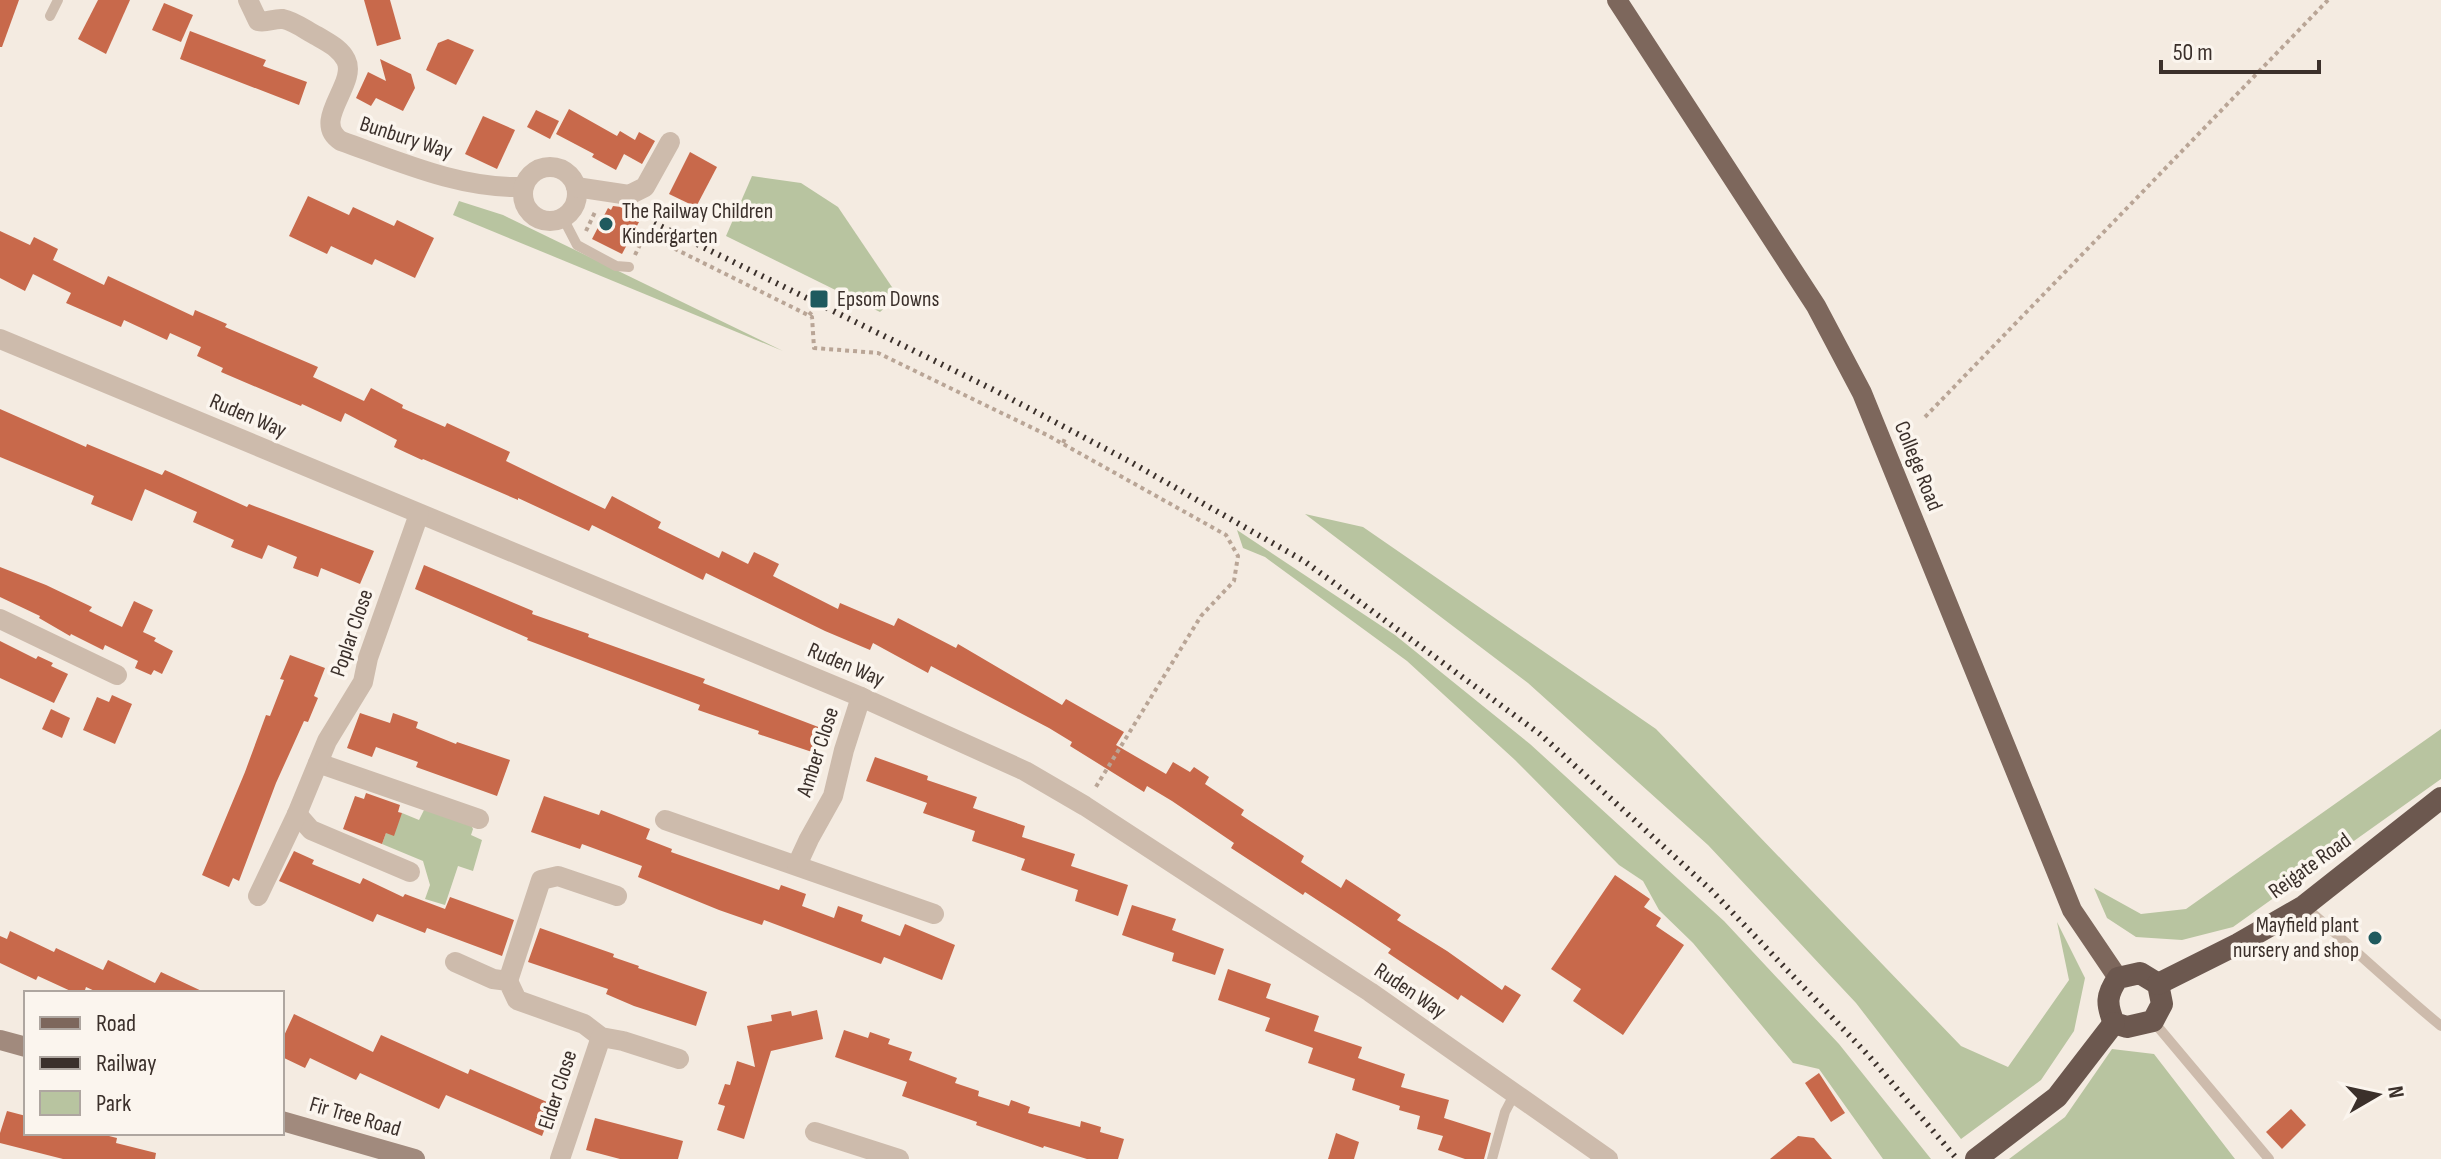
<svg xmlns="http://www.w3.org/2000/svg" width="2441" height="1159" viewBox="0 0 2441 1159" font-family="'Sofia Sans Condensed',sans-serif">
  <rect width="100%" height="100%" fill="#f4ebe1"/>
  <g fill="#b8c4a0">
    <polygon points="752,176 801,183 838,207 898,296 880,312 726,236"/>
    <polygon points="459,201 503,215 783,351 453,215"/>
    <polygon points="1305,514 1363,527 1656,729 1961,1046 2008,1067 2069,980 2057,922 2085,978 2074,1031 2041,1080 1961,1139 1856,1003 1708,845 1528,683"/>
    <polygon points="1237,530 1395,635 1530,744 1724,921 1839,1044 1931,1159 1883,1159 1819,1069 1793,1063 1693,943 1659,910 1643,881 1619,865 1515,760 1407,661 1265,557 1243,548"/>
    <polygon points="2441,729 2441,779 2233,927 2182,940 2136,937 2107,918 2094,888 2141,914 2186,909"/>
    <polygon points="426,806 470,823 473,829 471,835 482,840 473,871 458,866 445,905 425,899 430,885 423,861 382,844 386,833 402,813 419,820"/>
    <polygon points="2112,1049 2154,1054 2235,1159 2009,1159 2065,1117"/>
  </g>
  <g fill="#c8694b">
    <polygon points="0,0 19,0 2,47 0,47"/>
    <polygon points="98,0 130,0 106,54 78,39"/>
    <polygon points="364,0 390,0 401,39 377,46"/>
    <polygon points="164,3 193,15 181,42 152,30"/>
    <polygon points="190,31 266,60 263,66 307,82 299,105 180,59"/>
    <polygon points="448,39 474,50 456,85 426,70 438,43"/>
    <polygon points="380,59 411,74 415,88 403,111 376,98 371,106 356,98 368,72 386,81"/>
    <polygon points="569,109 617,136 620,131 635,140 639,132 655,141 642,164 624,154 616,170 592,157 594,154 556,134"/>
    <polygon points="536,110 559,121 550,139 527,127"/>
    <polygon points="483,116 515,130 497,169 465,154"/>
    <polygon points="690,152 717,167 696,207 669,194"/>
    <polygon points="308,196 349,215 353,207 394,226 397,220 434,238 415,278 375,259 372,265 331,246 327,254 289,236"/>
    <polygon points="613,206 629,208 637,212 633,220 639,222 622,254 592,239 608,208 611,210"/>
    <polygon points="0,231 30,245 34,237 58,249 53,260 104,285 108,276 193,316 195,310 227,324 225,327 318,367 313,377 364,401 371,388 403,405 402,408 445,427 447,423 510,452 506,461 605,509 612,496 661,522 658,528 719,558 722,551 748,564 754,552 779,564 773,576 838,609 840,603 894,626 898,618 956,648 958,644 1062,705 1066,699 1124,732 1116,745 1166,774 1173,762 1190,772 1194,767 1209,777 1205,784 1244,810 1241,815 1304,856 1301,862 1341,888 1346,879 1401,915 1397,920 1447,951 1502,990 1505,985 1521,995 1503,1023 1461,995 1458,1000 1388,953 1391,949 1351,922 1305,892 1303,895 1231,848 1234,843 1172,801 1147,786 1144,792 1070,746 1072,742 1049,728 931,666 928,673 873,643 870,650 825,631 706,573 703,580 592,525 589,531 518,498 518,500 423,459 422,460 394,447 397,440 345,413 341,422 302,404 301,406 221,372 223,368 197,356 201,347 170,333 167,340 124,320 121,327 66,303 71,293 33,274 25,291 0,278"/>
    <polygon points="0,409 86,447 87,444 162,475 165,470 247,507 249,504 374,551 360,584 321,568 318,577 293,568 297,557 268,545 262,559 231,547 234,540 193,522 197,512 145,489 132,521 91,504 94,496 0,457"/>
    <polygon points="424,565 533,611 532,614 589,634 588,637 705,679 703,683 821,728 812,752 758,734 759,731 698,710 700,705 527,640 528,638 415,589"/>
    <polygon points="0,567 46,585 92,607 89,611 122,627 134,601 153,610 143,632 156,638 154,641 173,651 162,674 154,670 151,675 135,668 138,661 105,645 103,650 71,634 70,636 39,618 40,616 0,597"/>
    <polygon points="0,641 36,659 38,656 53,663 51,666 68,674 54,703 0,678"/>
    <polygon points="290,655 325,668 314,696 318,698 308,722 304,721 276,783 239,881 233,878 229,887 202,875 245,772 266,715 270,716 284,680 280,679"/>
    <polygon points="112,695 132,704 115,744 83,730 97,697 109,702"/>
    <polygon points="51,709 70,718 62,738 42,729"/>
    <polygon points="360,713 390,723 393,713 418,722 416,728 456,744 457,742 510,760 497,796 416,767 418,762 376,747 372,757 347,748"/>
    <polygon points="875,757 928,776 927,780 977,797 973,808 1025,826 1022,837 1075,854 1071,866 1128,885 1118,916 1075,901 1078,890 1021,870 1025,859 972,841 975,831 923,813 927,803 866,781"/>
    <polygon points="366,793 400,805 398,812 402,813 394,836 386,833 382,844 343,829 355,796 364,799"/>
    <polygon points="544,796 599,815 601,810 650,829 646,839 672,849 671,852 779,890 781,885 806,894 802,906 834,918 838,906 863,915 861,921 900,936 905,924 955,945 942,980 884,957 881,964 764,920 762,925 719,910 638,877 642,866 582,844 580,849 531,832"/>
    <polygon points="294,851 314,860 312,864 360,884 363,878 403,897 405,894 445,909 450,897 514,920 502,956 427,928 425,933 377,914 373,922 279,881"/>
    <polygon points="1615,875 1650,899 1644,907 1661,918 1656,926 1684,945 1623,1035 1573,1001 1581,989 1551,969"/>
    <polygon points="1132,905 1176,919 1172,930 1224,949 1215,975 1172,961 1174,953 1122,935"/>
    <polygon points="540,928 614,954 613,957 639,966 638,968 707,992 696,1026 634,1006 606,994 608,989 528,962"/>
    <polygon points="10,931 54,952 56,948 103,970 108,960 155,983 161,972 206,993 99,993 86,987 84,993 75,993 38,976 36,980 0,963 0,936 7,939"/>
    <polygon points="1228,969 1271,984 1266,998 1319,1016 1314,1031 1362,1047 1358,1058 1405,1074 1401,1087 1449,1100 1444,1118 1491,1133 1484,1159 1465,1159 1438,1150 1443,1136 1417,1129 1420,1116 1399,1110 1400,1106 1352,1090 1355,1079 1308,1063 1313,1048 1265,1031 1270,1018 1218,1000"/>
    <polygon points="817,1010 823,1039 771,1051 744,1139 717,1130 725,1106 718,1104 725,1084 730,1085 737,1061 755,1067 747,1026 772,1021 771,1015 791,1011 792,1016"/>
    <polygon points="294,1014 373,1052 381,1035 468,1074 470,1069 554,1105 542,1136 446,1095 439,1109 360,1073 356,1080 310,1058 305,1068 282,1057 282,1040"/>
    <polygon points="844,1030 868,1038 870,1032 890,1039 888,1044 912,1052 909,1060 957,1078 955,1083 979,1091 978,1096 1009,1106 1011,1100 1030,1107 1028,1113 1080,1127 1081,1121 1101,1127 1100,1132 1124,1139 1118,1159 1087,1159 1044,1146 1043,1148 976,1125 977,1122 902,1096 907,1082 835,1057"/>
    <polygon points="1819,1073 1845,1113 1831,1122 1805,1083"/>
    <polygon points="2291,1109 2306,1125 2282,1149 2266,1132"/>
    <polygon points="7,1111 26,1116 26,1133 97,1133 117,1138 116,1143 156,1153 155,1159 63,1159 0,1143 0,1133"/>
    <polygon points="595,1118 683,1141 678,1159 620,1159 586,1150"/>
    <polygon points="1336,1133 1359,1142 1354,1159 1328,1159"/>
    <polygon points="1798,1136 1814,1138 1832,1159 1770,1159"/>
  </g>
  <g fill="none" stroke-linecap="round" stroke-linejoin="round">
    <g stroke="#b9a596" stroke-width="4" stroke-dasharray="4 4" stroke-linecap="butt">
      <polyline points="586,231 596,210"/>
      <polyline points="635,255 645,234 812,317 814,348 878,353 1047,435 1226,535 1238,556 1234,581 1201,616 1094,790"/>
      <polyline points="809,315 814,309"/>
      <polyline points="1925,417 2328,0"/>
      <polyline points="1063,443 1066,436"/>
    </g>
    <g stroke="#cdbbac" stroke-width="10">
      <polyline points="50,16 58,0"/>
      <polyline points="563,218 577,245 616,266 629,267"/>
      <path d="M2304,906c47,40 90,81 137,120"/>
      <polyline points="2153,1021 2269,1159"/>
      <polyline points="1492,1159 1505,1112 1515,1093"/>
    </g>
    <g stroke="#cdbbac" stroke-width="20">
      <path d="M248,0l10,21c9,2 16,-3 25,-2 11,2 24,12 34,17 11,7 23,12 29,24 12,24 -36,61 -5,81 59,21 119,48 182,46"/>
      <circle cx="550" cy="194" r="27"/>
      <polyline points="576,187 629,195 645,187 670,142"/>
      <polyline points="0,339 861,697 1025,771 1085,806 1370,992 1608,1159"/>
      <polyline points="0,619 117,675"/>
      <polyline points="318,763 479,819"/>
      <polyline points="297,814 311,830 410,872"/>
      <polyline points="665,820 934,914"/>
      <polyline points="797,865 809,839 833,796 844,750 861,697"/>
      <polyline points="258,896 297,814 327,741 363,682 368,658 419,514"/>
      <polyline points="455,962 493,979 508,981 517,1000 584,1024 601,1037 623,1041 679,1059"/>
      <polyline points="508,981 541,880 558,876 617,896"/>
      <polyline points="815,1132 899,1159"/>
      <polyline points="560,1159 601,1037"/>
    </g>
    <g stroke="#a18a7d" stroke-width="20">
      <polyline points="0,1040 26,1047"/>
      <polyline points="282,1121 415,1159"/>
    </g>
    <polyline stroke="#7d675c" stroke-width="20" points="1617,0 1816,306 1862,393 2072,910 2118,978"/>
    <g stroke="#6c584f" stroke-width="22">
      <path d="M2140,973l18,11 4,20 -9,17 -26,6 -13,-4c-8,-19 -8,-28 4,-45z"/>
      <polyline points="2158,984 2238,944 2304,906 2441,798"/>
      <polyline points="1976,1159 2057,1097 2114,1023"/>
    </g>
    <polyline stroke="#3b302b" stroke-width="6" stroke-dasharray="2 6" stroke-linecap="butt" points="654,223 996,391 1127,460 1304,561 1540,734 1711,890 1869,1056 1957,1159"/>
  </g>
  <g fill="#1f5a5e" stroke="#fbf5ee" stroke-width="3">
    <circle cx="606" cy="224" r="8"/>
    <rect x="809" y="289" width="20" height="20" rx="4"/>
    <circle cx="2375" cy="938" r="8"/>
  </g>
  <g text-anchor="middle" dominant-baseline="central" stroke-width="7" stroke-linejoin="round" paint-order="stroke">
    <g font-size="22" fill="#3b302b" stroke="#fbf5ee">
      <text transform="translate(406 138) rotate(18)">Bunbury Way</text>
      <text transform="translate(248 416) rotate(23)">Ruden Way</text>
      <text transform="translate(1918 466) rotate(68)">College Road</text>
      <text transform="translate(352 633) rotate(-71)">Poplar Close</text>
      <text transform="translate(846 665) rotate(23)">Ruden Way</text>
      <text transform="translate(818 752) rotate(-72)">Amber Close</text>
      <text transform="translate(2310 866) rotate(-36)">Reigate Road</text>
      <text transform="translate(1410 991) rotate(34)">Ruden Way</text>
      <text transform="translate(558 1090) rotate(-72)">Elder Close</text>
      <text transform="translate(355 1117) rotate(16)">Fir Tree Road</text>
    </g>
    <g font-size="22" fill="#3b302b" stroke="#fbf5ee" text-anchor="start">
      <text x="622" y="211">The Railway Children<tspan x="622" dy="25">Kindergarten</tspan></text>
      <text x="837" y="299">Epsom Downs</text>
      <text x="2359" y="925" text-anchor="end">Mayfield plant<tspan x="2359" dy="25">nursery and shop</tspan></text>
    </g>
  </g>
  <rect x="24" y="991" width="260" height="144" fill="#fbf5ee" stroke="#aea6a0" stroke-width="2"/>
  <rect x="40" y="1017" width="40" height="12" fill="#7d675c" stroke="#aea6a0" stroke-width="2"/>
  <text x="96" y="1031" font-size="24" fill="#3b302b">Road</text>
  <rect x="40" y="1057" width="40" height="12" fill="#3b302b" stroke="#aea6a0" stroke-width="2"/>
  <text x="96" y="1071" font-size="24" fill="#3b302b">Railway</text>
  <rect x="40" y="1091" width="40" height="24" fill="#b8c4a0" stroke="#aea6a0" stroke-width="2"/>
  <text x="96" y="1111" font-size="24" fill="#3b302b">Park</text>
  <g transform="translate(2377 1095) rotate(81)" stroke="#fbf5ee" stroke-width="6" paint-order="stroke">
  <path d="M0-6L14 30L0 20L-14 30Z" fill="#3b302b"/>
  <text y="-12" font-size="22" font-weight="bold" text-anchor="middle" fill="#3b302b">N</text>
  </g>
  <path d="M2161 60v12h158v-12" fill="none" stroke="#3b302b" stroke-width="4"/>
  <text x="2173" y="60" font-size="24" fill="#3b302b" stroke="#fbf5ee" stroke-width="6" paint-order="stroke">50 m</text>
</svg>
